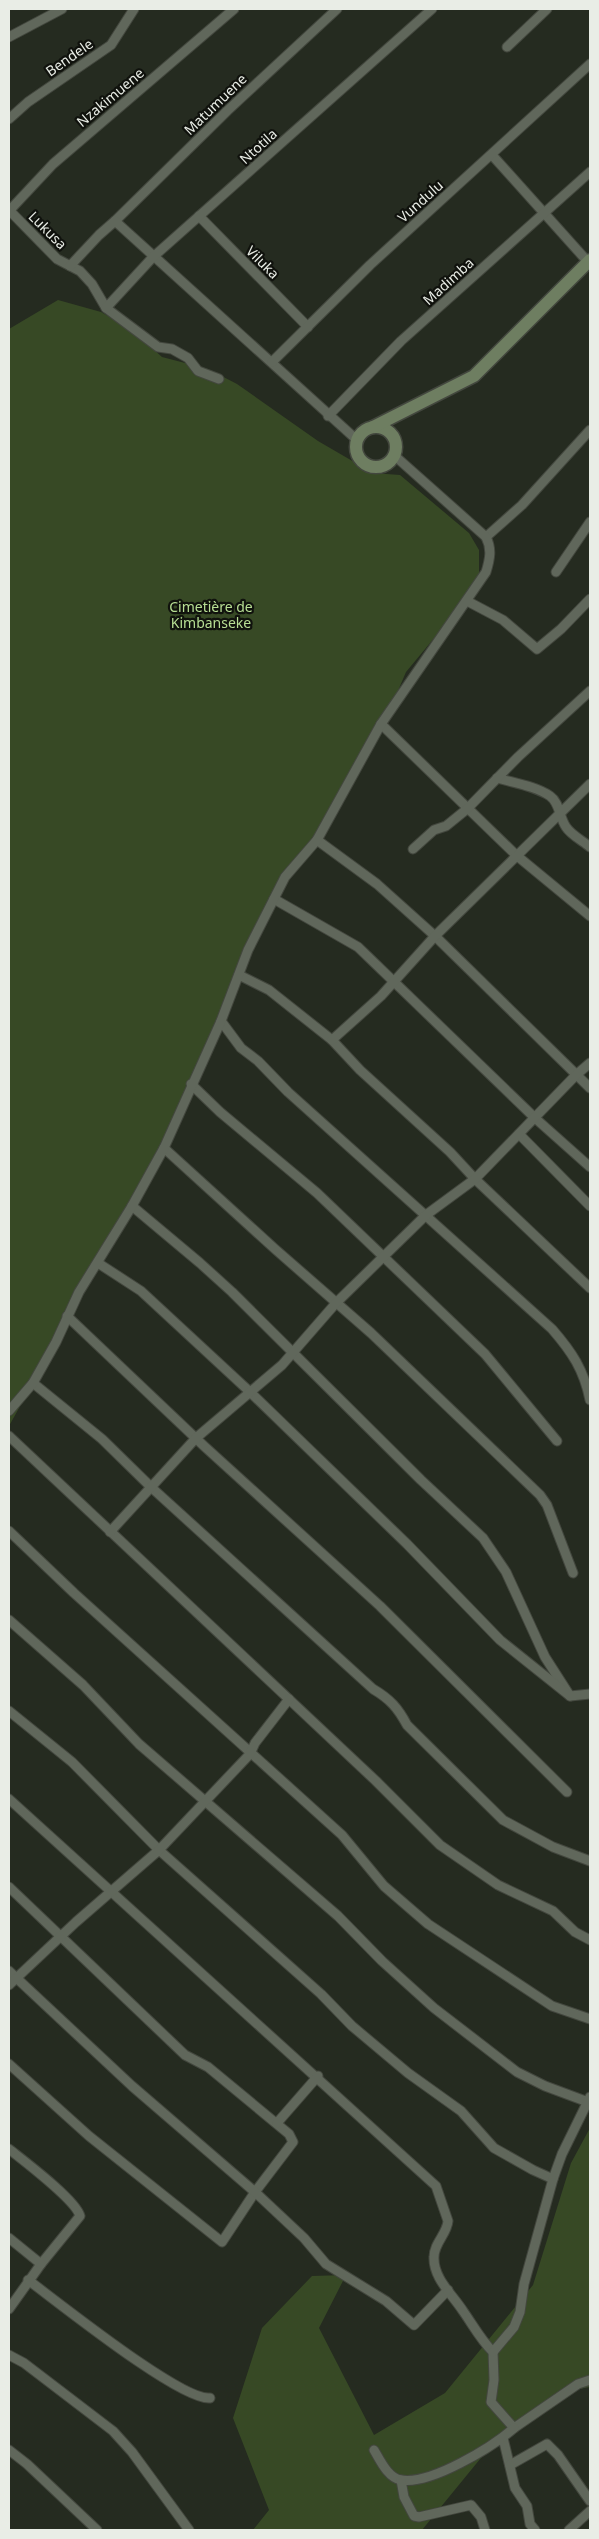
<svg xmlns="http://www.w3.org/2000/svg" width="599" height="2539" viewBox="0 0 599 2539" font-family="'Noto Sans',sans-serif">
  <rect width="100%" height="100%" fill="#252b20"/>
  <g fill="#374925">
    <polygon points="58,300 101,312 132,330 162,357 208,369 237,384 318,441 373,473 400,475 469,533 479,550 479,584 406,672 388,714 317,840 285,877 164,1148 9,1426 9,329"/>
    <polygon points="590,2128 590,2387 558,2393 503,2431 422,2530 253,2530 269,2510 233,2418 262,2328 312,2276 346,2275 319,2328 374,2435 445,2393 533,2285 571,2163"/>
  </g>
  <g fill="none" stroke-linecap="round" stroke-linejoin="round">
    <defs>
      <g id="street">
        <polyline points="9,37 62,9"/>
        <polyline points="507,47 547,9"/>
        <polyline points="9,119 28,102 111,45 134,9"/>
        <polyline points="492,155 588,262"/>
        <polyline points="9,210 57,259 80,271 92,284 106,308 158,347 172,349 188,358 198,371 219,379"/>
        <polyline points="9,211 53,164 234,9"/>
        <polyline points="199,216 308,327"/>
        <polyline points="115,221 227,111 337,9"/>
        <polyline points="70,266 99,235 115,221 357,440"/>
        <polyline points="106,308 153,257 432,9"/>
        <polyline points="272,362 370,265 590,64"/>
        <polyline points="328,416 401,341 590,172"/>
        <polyline points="486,537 522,505 590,430"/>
        <polyline points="556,572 590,522"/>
        <polyline points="467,601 503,620 537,649 561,629 590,599"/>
        <polyline points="381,724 516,855 590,916"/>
        <path d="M497,778c17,5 38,8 53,18 10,7 9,21 16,31 5,8 17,14 24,20"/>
        <polyline points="317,840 377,884 435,936 590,1088"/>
        <polyline points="413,849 434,830 446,826 467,809 518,757 590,691"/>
        <polyline points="274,899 358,947 535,1118 590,1167"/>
        <polyline points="239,975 269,990 332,1040 360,1070 450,1152 475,1179 590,1288"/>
        <path d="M221,1021l20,27 17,13 30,31 264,237c20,23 32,41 38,71"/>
        <polyline points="332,1040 381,996 435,936 590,784"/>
        <polyline points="191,1084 220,1112 317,1193 485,1354 557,1441"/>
        <polyline points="519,1134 590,1206"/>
        <polyline points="164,1148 275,1249 371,1333 540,1495 547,1505 573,1573"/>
        <polyline points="132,1206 200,1263 232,1292 421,1480 483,1538 506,1572 545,1657 570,1696"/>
        <polyline points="98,1263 141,1291 249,1391 407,1544 500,1640 570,1696 590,1694"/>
        <polyline points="67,1316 204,1446 380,1606 567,1792"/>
        <path d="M33,1383l69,56 50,49 221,201c17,10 25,19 34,36l96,95 50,27 37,14"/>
        <path d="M9,1411l24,-28 23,-41 23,-50 53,-86 32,-58 57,-127 27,-71 37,-73 32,-37 64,-116 105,-152c4,-13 6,-23 0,-35l-91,-81"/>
        <polyline points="9,1436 376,1781 440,1845 498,1885 553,1911 575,1932 590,1940"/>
        <polyline points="9,1531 74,1593 342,1835 384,1886 428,1924 552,2006 590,2019"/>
        <polyline points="110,1532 196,1438 282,1365 336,1303 426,1215 475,1179 576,1075 590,1063"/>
        <polyline points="9,1620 83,1685 139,1744 338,1916 382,1961 434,2008 517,2072 545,2086 588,2102"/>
        <polyline points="9,1711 72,1762 159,1850 321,1994 352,2026 408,2073 461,2111 494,2148 533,2170 553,2179"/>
        <path d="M9,1799l427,387 12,35c-1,13 -14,22 -14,36 -1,21 18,37 29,54 10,14 17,28 30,41l1,28 -3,22 23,26 64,-44 12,-4"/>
        <polyline points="9,1887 185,2055 208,2067 289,2134 293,2142 255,2192 222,2242 89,2136 9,2064"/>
        <polyline points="9,1971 132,2086 255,2192 304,2238 326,2264 386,2301 414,2325 448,2290"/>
        <polyline points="9,1985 76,1922 159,1850 250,1754 255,1743 289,1699"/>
        <polyline points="277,2123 318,2076"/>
        <path d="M9,2149c15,12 67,51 71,67l-39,48 -32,45"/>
        <polyline points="9,2238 41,2264"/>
        <path d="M28,2280c30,22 153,121 182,118"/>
        <polyline points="493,2352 514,2327 520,2312 524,2284 553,2179 562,2154 590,2097"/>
        <polyline points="9,2355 24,2363 113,2431 132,2452 189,2530"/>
        <polyline points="503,2438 515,2488 527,2506 530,2524 535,2530"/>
        <polyline points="9,2450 27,2464 97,2530"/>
        <path d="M374,2450c6,10 14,28 27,30 30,5 91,-33 113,-52"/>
        <polyline points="510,2465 547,2444 558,2455 590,2501"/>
        <polyline points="401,2480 404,2497 414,2516 419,2517 471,2505 481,2517 485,2530"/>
        <polyline points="569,2530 590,2511"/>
      </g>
      <g id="secondary">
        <circle cx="376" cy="447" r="20"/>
        <polyline points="373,427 474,376 590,260"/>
      </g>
    </defs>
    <use href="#street" stroke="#43473e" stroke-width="11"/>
    <use href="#secondary" stroke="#43473e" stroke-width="15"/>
    <use href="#street" stroke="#60675b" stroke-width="9"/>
    <use href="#secondary" stroke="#6e7e61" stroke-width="12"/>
  </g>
  <g text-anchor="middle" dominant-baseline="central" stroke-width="4.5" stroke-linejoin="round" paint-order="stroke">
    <g font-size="14" fill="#e9ede6" stroke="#10120d">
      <text transform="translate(69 57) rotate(-35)">Bendele</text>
      <text transform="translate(110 97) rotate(-40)">Nzakimuene</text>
      <text transform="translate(215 104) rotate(-44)">Matumuene</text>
      <text transform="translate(258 146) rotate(-42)">Ntotila</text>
      <text transform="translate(420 201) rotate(-42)">Vundulu</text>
      <text transform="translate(48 230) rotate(45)">Lukusa</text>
      <text transform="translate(263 262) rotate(45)">Viluka</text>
      <text transform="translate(448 281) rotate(-42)">Madimba</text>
    </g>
    <g font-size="14" fill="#b8df94" stroke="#10120d">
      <text x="211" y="606">Cimetière de<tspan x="211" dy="16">Kimbanseke</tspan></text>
    </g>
  </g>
  <rect width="599" height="2539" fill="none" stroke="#e9ede6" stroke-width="20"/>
</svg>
